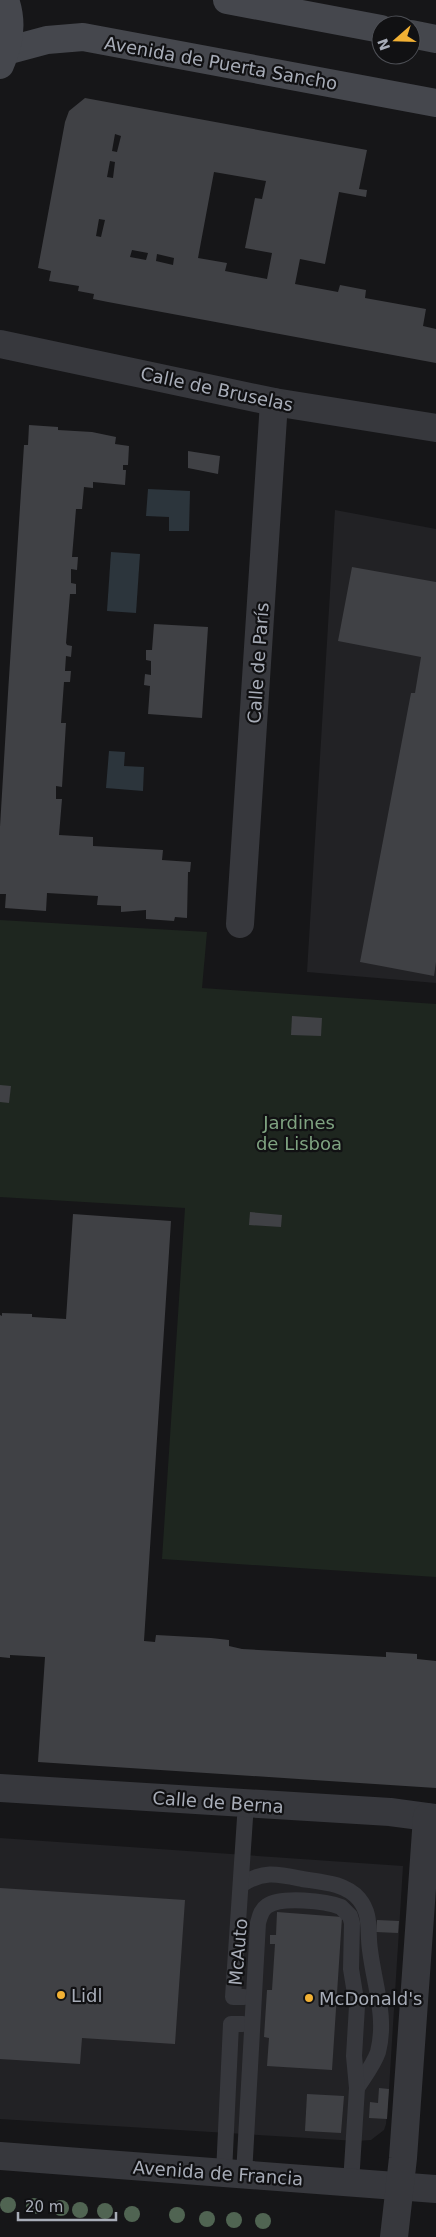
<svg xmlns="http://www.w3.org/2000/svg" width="436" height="2237" viewBox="0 0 436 2237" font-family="'DejaVu Sans',sans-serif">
  <rect width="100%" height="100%" fill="#161618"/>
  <g fill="#222225">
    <polygon points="335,510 436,529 436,983 307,972"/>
    <polygon points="0,1838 403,1866 389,2089 386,2124 384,2130 371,2140 357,2141 0,2119"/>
  </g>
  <polygon fill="#1e261f" points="0,920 207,932 202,988 436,1004 436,1577 162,1559 185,1208 0,1197"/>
  <g fill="#2c353c">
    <polygon points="148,489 190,491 189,531 169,531 169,517 146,516"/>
    <polygon points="111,552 140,554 136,613 107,611"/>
    <polygon points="109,751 125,752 124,766 144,767 143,791 106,788"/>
  </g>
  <g fill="#404145" fill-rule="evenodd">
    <path d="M85,98l282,52 -8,39 8,1 -1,7 -27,-5 -14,72 -25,-5 -5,25 43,8 2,-7 26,5 -1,8 61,11 -3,17 13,3v34l-328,-61 -15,-3 1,-5 -16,-3 1,-5 -30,-5 2,-10 -13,-3 27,-146 4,-11zM115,134l6,2 -4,16 -5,-1zM110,161l5,1 -2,16 -6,-1zM214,172l52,9 -4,18 -7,-1 -10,50 27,5 -5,26 -42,-8 2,-8 -29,-5zM99,219l6,1 -4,17 -5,-1zM132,250l16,3 -2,7 -16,-3zM157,254l17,4 -1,7 -17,-4z"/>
    <polygon points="29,425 58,427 58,430 92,432 116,437 115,444 129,446 128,465 123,465 123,470 126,470 125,485 93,482 93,488 84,487 82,509 76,509 72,557 78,557 77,570 71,569 71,583 76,584 76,594 70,594 66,643 67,645 72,646 71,657 66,656 65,671 71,671 70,682 64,682 61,723 66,723 62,787 56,786 56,799 62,799 59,835 93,837 93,846 163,850 162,860 191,862 190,872 188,872 187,918 175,917 174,921 146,919 146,910 121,912 121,906 97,905 98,896 47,893 46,911 5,908 6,894 0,894 0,827 8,693 24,445 28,445"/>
    <polygon points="188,451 220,456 218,474 188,468"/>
    <polygon points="352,567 436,582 436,962 434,976 360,962 411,693 415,693 421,657 338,641"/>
    <polygon points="154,624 208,627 202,718 148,714 150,686 144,685 145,674 151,675 151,661 146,660 146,650 152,650"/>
    <polygon points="292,1016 322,1018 321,1036 291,1035"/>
    <polygon points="0,1085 11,1086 9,1103 0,1102"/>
    <polygon points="250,1212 282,1215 281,1227 249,1225"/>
    <polygon points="73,1214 171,1221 144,1641 155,1642 156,1635 211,1638 229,1640 229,1646 242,1649 386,1657 386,1652 417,1654 417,1659 436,1661 436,1788 38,1762 45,1657 10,1655 10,1658 0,1657 0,1315 2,1316 2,1313 32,1314 32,1317 66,1319"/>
    <polygon points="0,1888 185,1900 175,2044 82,2038 80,2064 0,2059"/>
    <polygon points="277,1912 342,1917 332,2070 267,2066 269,2038 264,2037 267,1990 272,1990 275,1944 270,1944 270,1935 276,1935"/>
    <polygon points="377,1920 399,1921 398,1933 376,1932"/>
    <polygon points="379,2088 389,2089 387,2119 369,2118 370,2102 378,2103"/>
    <polygon points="307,2094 344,2096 341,2133 305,2131"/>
  </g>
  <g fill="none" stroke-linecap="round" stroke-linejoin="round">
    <g stroke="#37383d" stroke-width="16">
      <path d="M241,1885c22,-15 37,-11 61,-6 20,3 43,4 57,20 13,16 8,32 11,51 4,34 17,67 8,102 -4,12 -14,25 -21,36"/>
      <polyline points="244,1997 233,1997 246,1803"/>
      <polyline points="224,2173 231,2024 243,2024"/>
      <path d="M244,2175l14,-252c2,-7 3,-13 9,-17 14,-10 59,-5 74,1l9,9 2,7 -1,46 6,37 -3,50 3,32 -6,95"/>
    </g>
    <g stroke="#37383d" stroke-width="28">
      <polyline points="0,344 274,402 436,428"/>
      <polyline points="240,924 274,402"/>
      <polyline points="0,1788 390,1812 436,1818"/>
      <polyline points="0,2156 436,2189"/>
      <polyline points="394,2237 403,2158 427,1817"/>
    </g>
    <g stroke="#45474d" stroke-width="28">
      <polyline points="227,0 381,29"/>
      <polyline points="411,34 436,39"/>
      <polyline points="6,51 47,40 83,37 436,103"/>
      <path d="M0,65c10,-22 13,-43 5,-65"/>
    </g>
  </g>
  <g fill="#506452">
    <circle cx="8" cy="2205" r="8"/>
    <circle cx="34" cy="2206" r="8"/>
    <circle cx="61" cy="2208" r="8"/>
    <circle cx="80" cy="2210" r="8"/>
    <circle cx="105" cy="2211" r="8"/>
    <circle cx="132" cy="2214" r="8"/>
    <circle cx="177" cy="2215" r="8"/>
    <circle cx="207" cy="2219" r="8"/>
    <circle cx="234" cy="2220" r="8"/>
    <circle cx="263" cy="2221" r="8"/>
  </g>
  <g fill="#f2b134" stroke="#111113" stroke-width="2">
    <circle cx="61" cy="1995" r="5"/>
    <circle cx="309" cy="1998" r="5"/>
  </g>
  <g text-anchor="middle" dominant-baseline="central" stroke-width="4.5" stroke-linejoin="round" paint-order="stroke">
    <g font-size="18" fill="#a8adb8" stroke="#111113">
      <text transform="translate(221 63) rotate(10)">Avenida de Puerta Sancho</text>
      <text transform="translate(217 389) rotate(12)">Calle de Bruselas</text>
      <text transform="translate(258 663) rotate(-86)">Calle de París</text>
      <text transform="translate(218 1802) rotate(4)">Calle de Berna</text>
      <text transform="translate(238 1952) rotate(-85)">McAuto</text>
      <text transform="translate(218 2173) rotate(4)">Avenida de Francia</text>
    </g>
    <g font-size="18" fill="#7fa381" stroke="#111113">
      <text x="299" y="1122">Jardines<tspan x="299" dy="21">de Lisboa</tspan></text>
    </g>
    <g font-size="18" fill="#a8adb8" stroke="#111113" text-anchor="start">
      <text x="71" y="1995">Lidl</text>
      <text x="319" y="1998">McDonald's</text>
    </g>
  </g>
  <g transform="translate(396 40) rotate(250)"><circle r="24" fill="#111113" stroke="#4d4f55"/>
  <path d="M0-4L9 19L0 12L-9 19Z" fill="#f2b134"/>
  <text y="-8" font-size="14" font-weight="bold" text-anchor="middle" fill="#a8adb8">N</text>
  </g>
  <path d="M18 2212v8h98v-8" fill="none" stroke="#a8adb8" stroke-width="2.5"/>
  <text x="25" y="2212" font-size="15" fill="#a8adb8" stroke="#111113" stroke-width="4" paint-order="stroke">20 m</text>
</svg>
